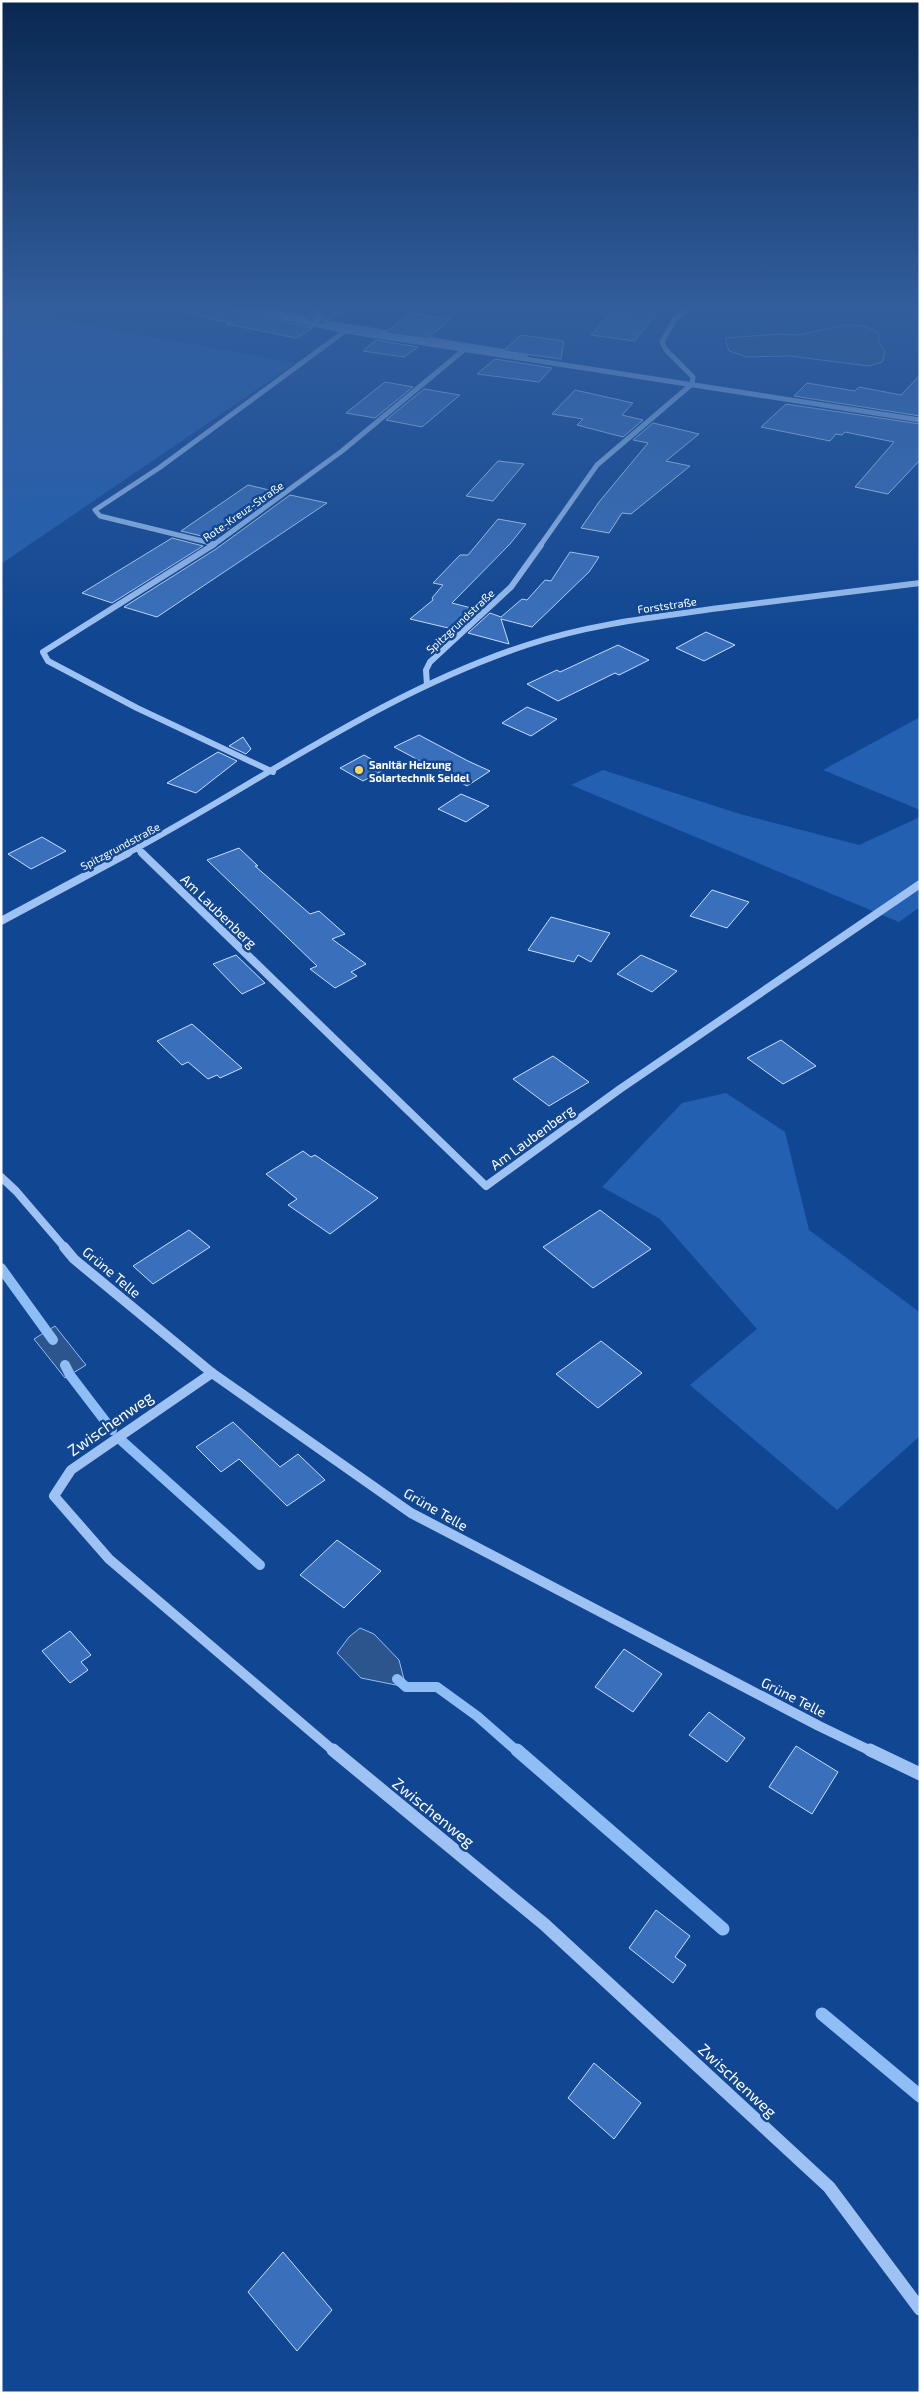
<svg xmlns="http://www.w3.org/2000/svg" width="921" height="2394" viewBox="0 0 921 2394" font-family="'Exo 2',sans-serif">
  <rect width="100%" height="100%" fill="#114792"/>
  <g fill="#2360b2">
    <polygon points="1,304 20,304 17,312 296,363 1,564"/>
    <polygon points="920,717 920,810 823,770"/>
    <polygon points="603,770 740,814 859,845 920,817 920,907 899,922 571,785"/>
    <polygon points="726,1093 785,1132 809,1230 918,1311 920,1315 920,1436 837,1510 690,1385 757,1329 660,1219 602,1187 682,1103"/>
  </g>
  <g fill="#2d558d" stroke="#8fbdf6">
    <polygon points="846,325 864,326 878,332 879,342 885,352 882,362 869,366 789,356 747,357 729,351 725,338 780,334 798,335"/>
    <polygon points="55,1326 86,1365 65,1378 34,1339"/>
    <polygon points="360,1628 374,1634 399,1660 406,1687 361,1678 337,1653 349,1637"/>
  </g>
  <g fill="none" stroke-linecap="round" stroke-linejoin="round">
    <g stroke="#8fbdf6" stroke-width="5">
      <polyline points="241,304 305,319"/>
      <polyline points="328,323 526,355"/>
    </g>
    <g stroke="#8fbdf6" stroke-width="10">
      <polyline points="1,1268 53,1340"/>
      <polyline points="65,1365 70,1375 112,1430"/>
      <polyline points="122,1441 260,1565"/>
      <polyline points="397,1679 406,1687 437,1687 477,1716 518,1752"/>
    </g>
    <g stroke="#8fbdf6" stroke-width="13">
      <polyline points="517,1750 723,1929"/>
      <polyline points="822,2014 920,2096"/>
    </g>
  </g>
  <g fill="#3a70bb" stroke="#c5ddfd">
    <polygon points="190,304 221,304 224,308 313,328 296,338 227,324 229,323 189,313"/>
    <polygon points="245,304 312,304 315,316 312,319"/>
    <polygon points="321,304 355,304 324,322 322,321 324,316"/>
    <polygon points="639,304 663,304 635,341 591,335 612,312 624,314"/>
    <polygon points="411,313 451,319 427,339 385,333"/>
    <polygon points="521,335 564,341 561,359 503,351"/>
    <polygon points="376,340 418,347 404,357 363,351"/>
    <polygon points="495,359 552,368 539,382 477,374"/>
    <polygon points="920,375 920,416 794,396 807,383 855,391 859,387 901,395"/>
    <polygon points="385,382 413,387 375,418 346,413"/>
    <polygon points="424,389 460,395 422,427 386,420"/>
    <polygon points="575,390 633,403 622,415 643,420 623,437 577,425 583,419 552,414"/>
    <polygon points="786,404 920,424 920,460 888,494 855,487 894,442 845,432 842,435 836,434 830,441 761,427"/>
    <polygon points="653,423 699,434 666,461 690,466 631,514 622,513 609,533 581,528 599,502 648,443 633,440"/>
    <polygon points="498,461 524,464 493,501 466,496"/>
    <polygon points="248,485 278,492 214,539 181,531"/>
    <polygon points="290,495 327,503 157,617 124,607 216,549"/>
    <polygon points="498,519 526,524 510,544 452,603 479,610 457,630 410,619 433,600 432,598 443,585 433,583 460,555 468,555"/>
    <polygon points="172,538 203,546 112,603 82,593"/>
    <polygon points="570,552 599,557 589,572 532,627 501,619 509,644 468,633 490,613 501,617 522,599 527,600 545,580 551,581"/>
    <polygon points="706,632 735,645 704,661 676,648"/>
    <polygon points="618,645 649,660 619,675 615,673 558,701 527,684 557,670 560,672"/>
    <polygon points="527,707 557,719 531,736 502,723"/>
    <polygon points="419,735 468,761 490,771 467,786 394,747"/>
    <polygon points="243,737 251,749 246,754 229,746"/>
    <polygon points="218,752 237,761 196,793 167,783"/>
    <polygon points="364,755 387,768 363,781 340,768"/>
    <polygon points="461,794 489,806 466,822 438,809"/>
    <polygon points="42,837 66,851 31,869 8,854"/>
    <polygon points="239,848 258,866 255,866 310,914 319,911 345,934 332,939 366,964 351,972 357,976 335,988 310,969 317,966 207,860"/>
    <polygon points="712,890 749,902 727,928 690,916"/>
    <polygon points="551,917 610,933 591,962 578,955 574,962 528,950"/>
    <polygon points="236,955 265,983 242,994 213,964"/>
    <polygon points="641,955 677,971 652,992 617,974"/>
    <polygon points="192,1024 242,1068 220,1078 217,1075 208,1079 188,1062 182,1065 157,1041"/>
    <polygon points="781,1040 816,1066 783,1084 747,1058"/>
    <polygon points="553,1056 589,1082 549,1106 513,1079"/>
    <polygon points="303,1151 311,1157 315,1155 378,1198 330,1234 288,1205 297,1199 266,1174"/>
    <polygon points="600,1210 651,1249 593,1288 543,1247"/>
    <polygon points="189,1230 210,1247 153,1284 133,1266"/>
    <polygon points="601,1341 642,1373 598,1408 556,1374"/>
    <polygon points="233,1422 280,1467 298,1454 325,1480 287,1506 239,1459 221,1472 196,1447"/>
    <polygon points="337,1540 381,1571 344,1608 300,1575"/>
    <polygon points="70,1631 91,1655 81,1662 88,1670 70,1683 42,1651"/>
    <polygon points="624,1649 662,1674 633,1712 595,1687"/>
    <polygon points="709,1712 745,1738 727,1762 689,1735"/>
    <polygon points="796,1746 838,1772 812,1814 769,1787"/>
    <polygon points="656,1910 690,1936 675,1957 686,1965 673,1983 629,1948"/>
    <polygon points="594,2063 641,2103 614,2139 568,2098"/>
    <polygon points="283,2252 332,2310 297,2351 248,2292"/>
  </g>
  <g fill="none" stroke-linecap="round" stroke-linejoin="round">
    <g stroke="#9ec2f3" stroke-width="5">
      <polyline points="225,304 345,331 920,420"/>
      <polyline points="314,324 320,317 316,304"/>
      <polyline points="215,544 100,516 95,510 159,468 345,331"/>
      <polyline points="212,546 342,451 465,349"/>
      <polyline points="540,546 597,465 692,384 693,377 666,350 662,342 674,320 695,304"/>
    </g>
    <g stroke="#9ec2f3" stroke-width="6">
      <polyline points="213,545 43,652 48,661 137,708 273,772"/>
      <polyline points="427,685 426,670 430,662 511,587 541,545"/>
      <polyline points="137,848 143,854"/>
      <path d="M126,854c133,-71 257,-162 401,-209 63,-21 128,-28 193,-37 67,-8 133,-17 200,-25"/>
    </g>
    <g stroke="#9ec2f3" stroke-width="8">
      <polyline points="142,853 486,1186 620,1089 920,884"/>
      <polyline points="1,921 128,853"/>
      <polyline points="1,1177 16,1191 65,1248"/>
    </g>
    <g stroke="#9ec2f3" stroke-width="10">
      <polyline points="64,1247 74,1259 212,1373 411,1513 819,1726 873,1752"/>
      <polyline points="212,1373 71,1470 54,1496 109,1559 335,1752"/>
    </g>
    <g stroke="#9ec2f3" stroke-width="13">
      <polyline points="333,1750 544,1924 829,2187 920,2309"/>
      <polyline points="870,1750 920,1774"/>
    </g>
  </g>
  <linearGradient id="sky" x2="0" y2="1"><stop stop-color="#092750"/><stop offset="0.48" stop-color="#325e9d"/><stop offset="1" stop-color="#325e9d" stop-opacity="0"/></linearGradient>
  <rect width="921" height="639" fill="url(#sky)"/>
  <circle fill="#ffd45f" stroke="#114792" stroke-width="2" cx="359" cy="770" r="5"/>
  <g text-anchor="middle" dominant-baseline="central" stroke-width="5" stroke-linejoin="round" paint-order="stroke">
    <g font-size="11" fill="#fff" stroke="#114792">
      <text transform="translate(243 511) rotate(-35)">Rote-Kreuz-Straße</text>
      <text transform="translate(667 605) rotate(-8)">Forststraße</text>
      <text transform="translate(460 621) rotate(-43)">Spitzgrundstraße</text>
      <text transform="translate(120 846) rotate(-28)">Spitzgrundstraße</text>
    </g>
    <g font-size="11" font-weight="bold" fill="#fff" stroke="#114792" text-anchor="start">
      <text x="369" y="764">Sanitär Heizung<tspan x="369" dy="13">Solartechnik Seidel</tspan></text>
    </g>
    <g font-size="14" fill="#fff" stroke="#114792">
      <text transform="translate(219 911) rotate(44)">Am Laubenberg</text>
      <text transform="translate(532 1137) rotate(-36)">Am Laubenberg</text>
      <text transform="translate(112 1272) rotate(40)">Grüne Telle</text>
      <text transform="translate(436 1509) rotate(30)">Grüne Telle</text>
      <text transform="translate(794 1697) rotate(27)">Grüne Telle</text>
    </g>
    <g font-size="16" fill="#fff" stroke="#114792">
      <text transform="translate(110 1423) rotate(-35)">Zwischenweg</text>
      <text transform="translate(434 1812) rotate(39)">Zwischenweg</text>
      <text transform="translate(738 2080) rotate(43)">Zwischenweg</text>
    </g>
  </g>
  <rect width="921" height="2394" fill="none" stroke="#ffffff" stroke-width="5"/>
</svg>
